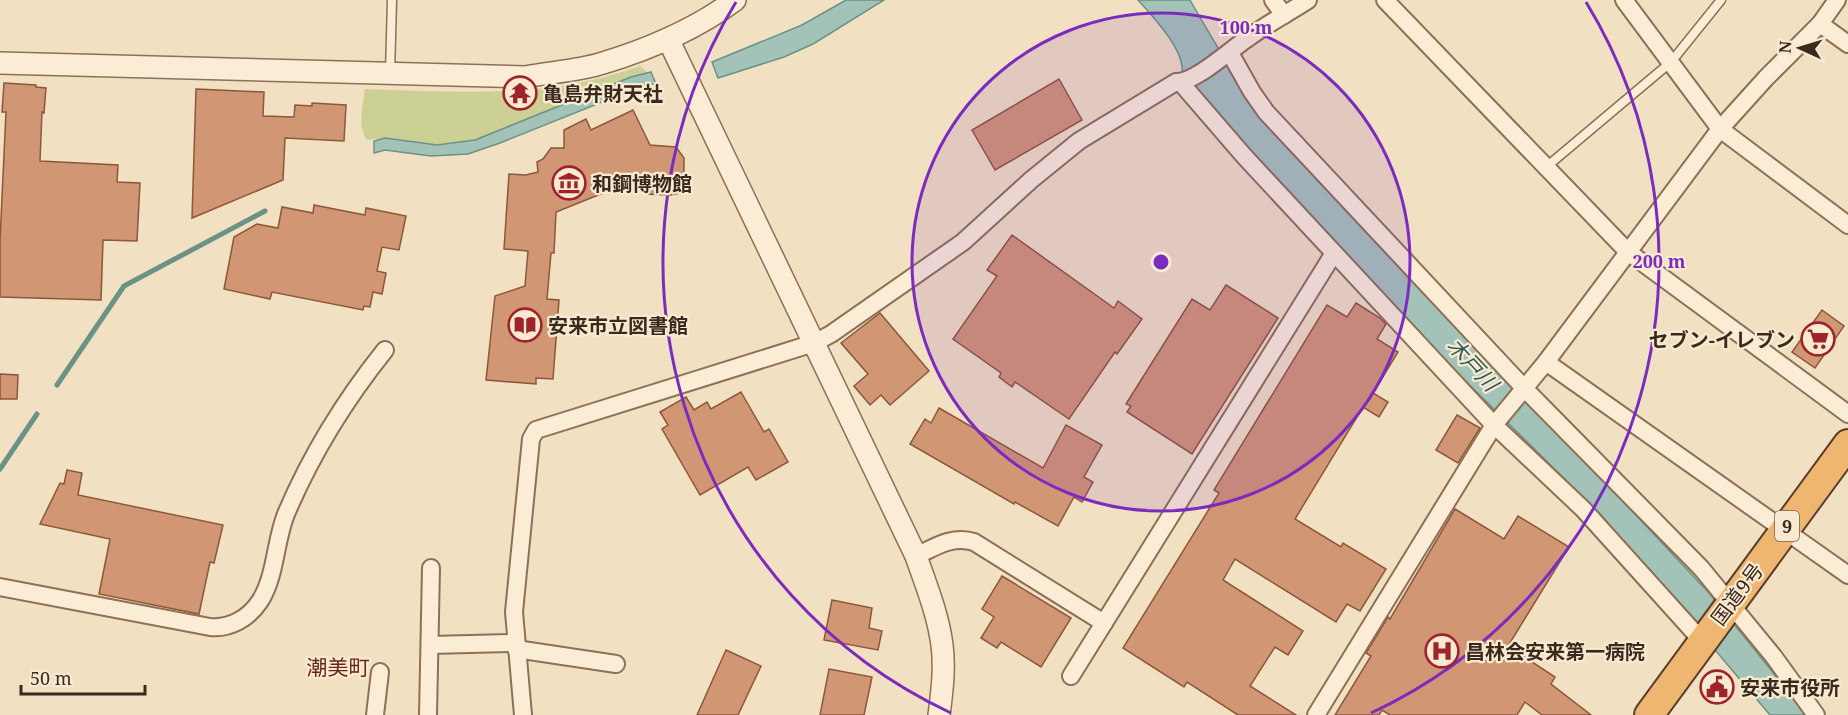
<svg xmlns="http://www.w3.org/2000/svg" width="1848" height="715" viewBox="0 0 1848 715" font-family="'Noto Serif','Noto Sans JP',serif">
  <rect width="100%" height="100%" fill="#f1e0c1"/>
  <path fill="#ccd094" d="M640,66l8,7 -17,4 -156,63 -38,5 -52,-7 -18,2c-10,-14 -4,-34 -2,-51 93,3 186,10 275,-23z"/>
  <g fill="#a4c3b8" stroke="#6a9286" stroke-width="1.5">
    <polygon points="846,0 884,0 813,44 784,57 718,78 712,62 802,25"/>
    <path d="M1138,0h52c19,34 40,66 58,101l461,492 98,122h-37l-168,-199 -175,-173 -156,-167 -89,-103c3,-23 -29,-56 -44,-73z"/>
    <polygon points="651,72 656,84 647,84 637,88 500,143 468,154 431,156 385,150 374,153 374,141 385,138 437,145 475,140 631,77"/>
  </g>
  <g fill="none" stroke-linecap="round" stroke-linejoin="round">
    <g stroke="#6a9286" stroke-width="5">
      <polyline points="57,385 124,286 265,211"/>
      <polyline points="0,469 37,414"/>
    </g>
  </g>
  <g fill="#d19674" stroke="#8c573b" stroke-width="1.5">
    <polygon points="1059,79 1082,120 995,170 972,130"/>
    <polygon points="4,83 36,85 36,87 46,88 44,113 42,112 40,161 118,165 117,182 140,183 137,241 103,240 101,300 0,297 0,240 6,112 2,112"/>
    <polygon points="196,89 264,92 263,116 294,117 295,105 312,106 312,103 346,105 344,141 285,138 283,180 192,218"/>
    <polygon points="633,110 650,145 676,147 684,158 684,186 680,193 670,195 644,194 633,181 556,212 554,253 551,253 547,299 559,300 553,379 536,378 536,384 486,380 495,296 525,286 528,251 504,249 509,174 526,175 538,172 537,162 543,159 551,148 564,148 564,130 586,119 591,130"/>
    <polygon points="314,205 365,215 366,208 406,216 399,250 382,247 377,271 386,273 382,294 373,292 370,307 364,306 363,310 272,292 270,299 224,289 234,237 257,224 278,228 282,207 313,213"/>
    <polygon points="1012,235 1114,308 1118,301 1142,319 1117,354 1115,352 1069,419 1015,382 1012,387 999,377 1001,373 953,339 997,276 987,270"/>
    <polygon points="1226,285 1278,318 1192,454 1127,412 1131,406 1126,404 1192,299 1210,310"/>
    <polygon points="1356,303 1380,318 1386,324 1377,339 1398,352 1373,393 1388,402 1379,417 1363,407 1295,519 1341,547 1343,543 1386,569 1360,611 1347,604 1336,622 1235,559 1223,580 1303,631 1288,655 1275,647 1250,686 1296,715 1238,715 1187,682 1184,687 1123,648 1219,493 1214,490 1327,305 1347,317"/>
    <polygon points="1822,310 1844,326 1815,368 1792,352"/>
    <polygon points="880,313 929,371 890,405 881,395 870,405 854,386 868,374 841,343"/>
    <polygon points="0,374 18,375 17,399 0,399"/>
    <polygon points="741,392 764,432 769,429 788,462 756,480 748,467 700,495 662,429 668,425 660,412 686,397 694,410 707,402 711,409"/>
    <polygon points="939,408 1043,468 1066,425 1102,445 1084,477 1093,482 1082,502 1074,497 1058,526 1015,502 1014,504 910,444 925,419 931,423"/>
    <polygon points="1457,415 1480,428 1458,463 1436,450"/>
    <polygon points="67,470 82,473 78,495 223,525 214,563 210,562 199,614 99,594 110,539 40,524 60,483 64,484"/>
    <polygon points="1455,509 1504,539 1518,516 1569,547 1508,646 1555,677 1551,684 1591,715 1542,715 1525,702 1517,715 1390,715 1382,710 1379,715 1335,715 1371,656 1366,653 1388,617 1390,619"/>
    <polygon points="1002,576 1071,618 1041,667 1001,642 997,648 981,638 994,617 982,609"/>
    <polygon points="832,600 872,608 869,628 882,631 878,650 824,640"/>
    <polygon points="726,650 761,666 738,715 697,715"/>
    <polygon points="829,669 872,677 864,715 820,715"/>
  </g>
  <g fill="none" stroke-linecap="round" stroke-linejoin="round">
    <defs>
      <g id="service">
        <polyline points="390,73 392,0"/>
        <polyline points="1545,168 1671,62 1721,0"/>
      </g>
      <g id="minor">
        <polyline points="1273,0 1284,15"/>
        <polyline points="1385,0 1628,252 1848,414"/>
        <polyline points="1624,0 1720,129 1848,225"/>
        <polyline points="1820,24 1848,44"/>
        <polyline points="1230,53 1252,92 1266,112 1525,389 1701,568 1774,657 1816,715"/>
        <polyline points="1181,83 1244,156 1494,425 1583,509 1702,641"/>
        <polyline points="1546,362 1848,575"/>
        <path d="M916,556c19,-9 37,-21 58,-14l130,81"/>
        <path d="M0,587l210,40c20,2 39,-9 50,-26 16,-25 15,-60 26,-87 25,-59 59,-114 99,-164"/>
        <polyline points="430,645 515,643"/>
        <polyline points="516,649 616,664"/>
        <polyline points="1071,676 1334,253"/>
        <polyline points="375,715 380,672"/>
        <polyline points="428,715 431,568"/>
        <path d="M523,715l-9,-103 17,-173 5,-9 278,-87 17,-9 132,-92 68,-62 48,-39 97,-59c19,1 55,-33 72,-44 19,-14 40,-25 60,-38"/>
        <polyline points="1316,715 1494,425 1546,362 1720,129 1766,78 1820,24 1837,0"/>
      </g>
      <g id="tertiary">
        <path d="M668,39l248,517c10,29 22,58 26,89 3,23 0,47 -3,70"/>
        <path d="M0,63l525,14c26,-5 53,-6 78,-14 46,-14 93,-34 132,-63"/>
      </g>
      <polyline id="trunk" points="1649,715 1848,444"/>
    </defs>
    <use href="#service" stroke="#8c7057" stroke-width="11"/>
    <use href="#minor" stroke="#8c7057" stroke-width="20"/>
    <use href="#tertiary" stroke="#8c7057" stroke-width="24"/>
    <use href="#trunk" stroke="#593e2c" stroke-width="32"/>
    <use href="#service" stroke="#fbedd5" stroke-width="8"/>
    <use href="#minor" stroke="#fbedd5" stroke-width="16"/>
    <use href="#tertiary" stroke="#fbedd5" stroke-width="21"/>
    <use href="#trunk" stroke="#eeb671" stroke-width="28"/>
  </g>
  <circle cx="1161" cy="262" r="249" fill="#7b2cbf" fill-opacity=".12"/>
  <g fill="none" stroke="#7b2cbf" stroke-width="3">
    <circle cx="1161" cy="262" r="249"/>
    <path d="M951 713A498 498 0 0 1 736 2M1586 2A498 498 0 0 1 1371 713"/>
  </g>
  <defs>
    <symbol id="temple-ring" viewBox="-11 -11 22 22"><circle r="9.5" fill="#f8ead1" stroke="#9f232b" stroke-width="1.5"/><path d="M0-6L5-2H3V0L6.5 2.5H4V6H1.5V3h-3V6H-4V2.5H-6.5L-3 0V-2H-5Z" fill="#9f232b"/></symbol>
    <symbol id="museum-ring" viewBox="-11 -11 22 22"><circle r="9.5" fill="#f8ead1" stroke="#9f232b" stroke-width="1.5"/><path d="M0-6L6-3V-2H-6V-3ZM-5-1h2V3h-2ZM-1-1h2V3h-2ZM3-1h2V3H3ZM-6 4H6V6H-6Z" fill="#9f232b"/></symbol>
    <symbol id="library-ring" viewBox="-11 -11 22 22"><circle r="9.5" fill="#f8ead1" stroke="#9f232b" stroke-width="1.5"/><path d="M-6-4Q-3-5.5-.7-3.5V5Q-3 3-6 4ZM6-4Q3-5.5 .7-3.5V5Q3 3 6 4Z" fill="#9f232b"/></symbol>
    <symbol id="supermarket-ring" viewBox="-11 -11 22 22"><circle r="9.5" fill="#f8ead1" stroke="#9f232b" stroke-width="1.5"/><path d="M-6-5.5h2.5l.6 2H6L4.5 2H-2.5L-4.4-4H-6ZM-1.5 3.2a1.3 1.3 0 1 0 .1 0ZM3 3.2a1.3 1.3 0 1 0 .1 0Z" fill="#9f232b"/></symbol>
    <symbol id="hospital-ring" viewBox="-11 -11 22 22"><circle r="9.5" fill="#f8ead1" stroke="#9f232b" stroke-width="1.5"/><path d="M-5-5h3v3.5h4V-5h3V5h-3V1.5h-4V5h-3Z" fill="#9f232b"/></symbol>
    <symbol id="civic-ring" viewBox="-11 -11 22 22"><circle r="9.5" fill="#f8ead1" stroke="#9f232b" stroke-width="1.5"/><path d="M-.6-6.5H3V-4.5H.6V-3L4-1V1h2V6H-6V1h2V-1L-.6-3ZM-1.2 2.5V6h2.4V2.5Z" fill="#9f232b"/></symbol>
  </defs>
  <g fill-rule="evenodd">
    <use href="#temple-ring" x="501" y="74" width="38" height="38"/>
    <use href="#museum-ring" x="550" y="164" width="38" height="38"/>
    <use href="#library-ring" x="506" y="306" width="38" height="38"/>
    <use href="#supermarket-ring" x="1799" y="320" width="38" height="38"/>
    <use href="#hospital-ring" x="1423" y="632" width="38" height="38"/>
    <use href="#civic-ring" x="1698" y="668" width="38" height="38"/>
  </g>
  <g text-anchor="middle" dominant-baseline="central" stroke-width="4.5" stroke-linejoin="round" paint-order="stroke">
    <rect fill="#f8ead1" stroke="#736353" stroke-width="1.5" x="1775" y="511" width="24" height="30" rx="4.5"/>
    <g font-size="18" font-weight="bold" fill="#3a291d">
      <text x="1787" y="526">9</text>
    </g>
    <g font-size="20" font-weight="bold" fill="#3a291d" stroke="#f8ead1" text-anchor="start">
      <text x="543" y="93">亀島弁財天社</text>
      <text x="592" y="183">和鋼博物館</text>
      <text x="548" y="325">安来市立図書館</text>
      <text x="1795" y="339" text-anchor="end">セブン-イレブン</text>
      <text x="1465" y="651">昌林会安来第一病院</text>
      <text x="1740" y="687">安来市役所</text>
    </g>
    <g font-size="20" fill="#3a291d" stroke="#f8ead1">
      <text transform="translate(1737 594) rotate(-53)">国道9号</text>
    </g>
    <g font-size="21" font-style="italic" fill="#2b5b55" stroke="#f8ead1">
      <text transform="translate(1473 364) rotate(47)">木戸川</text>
    </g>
    <g font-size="21" fill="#6a2519" stroke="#f8ead1">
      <text x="338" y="667">潮美町</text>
    </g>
  </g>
  <circle cx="1161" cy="262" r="9" fill="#7b2cbf" stroke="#f8ead1" stroke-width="3"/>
  <g font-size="18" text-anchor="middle" font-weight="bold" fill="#7b2cbf" stroke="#f8ead1" stroke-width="4.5" stroke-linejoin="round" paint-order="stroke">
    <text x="1246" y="34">100 m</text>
    <text x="1659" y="268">200 m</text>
  </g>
  <g transform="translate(1800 48) rotate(274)" stroke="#f8ead1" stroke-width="4.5" paint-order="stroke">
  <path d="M0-4.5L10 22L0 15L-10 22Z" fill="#3a291d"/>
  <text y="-9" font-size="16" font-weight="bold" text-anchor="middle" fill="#3a291d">N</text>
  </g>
  <path d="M21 685v9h124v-9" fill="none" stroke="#3a291d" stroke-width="3"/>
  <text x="30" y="685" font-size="18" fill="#3a291d" stroke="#f8ead1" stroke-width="4.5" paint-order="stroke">50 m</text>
</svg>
